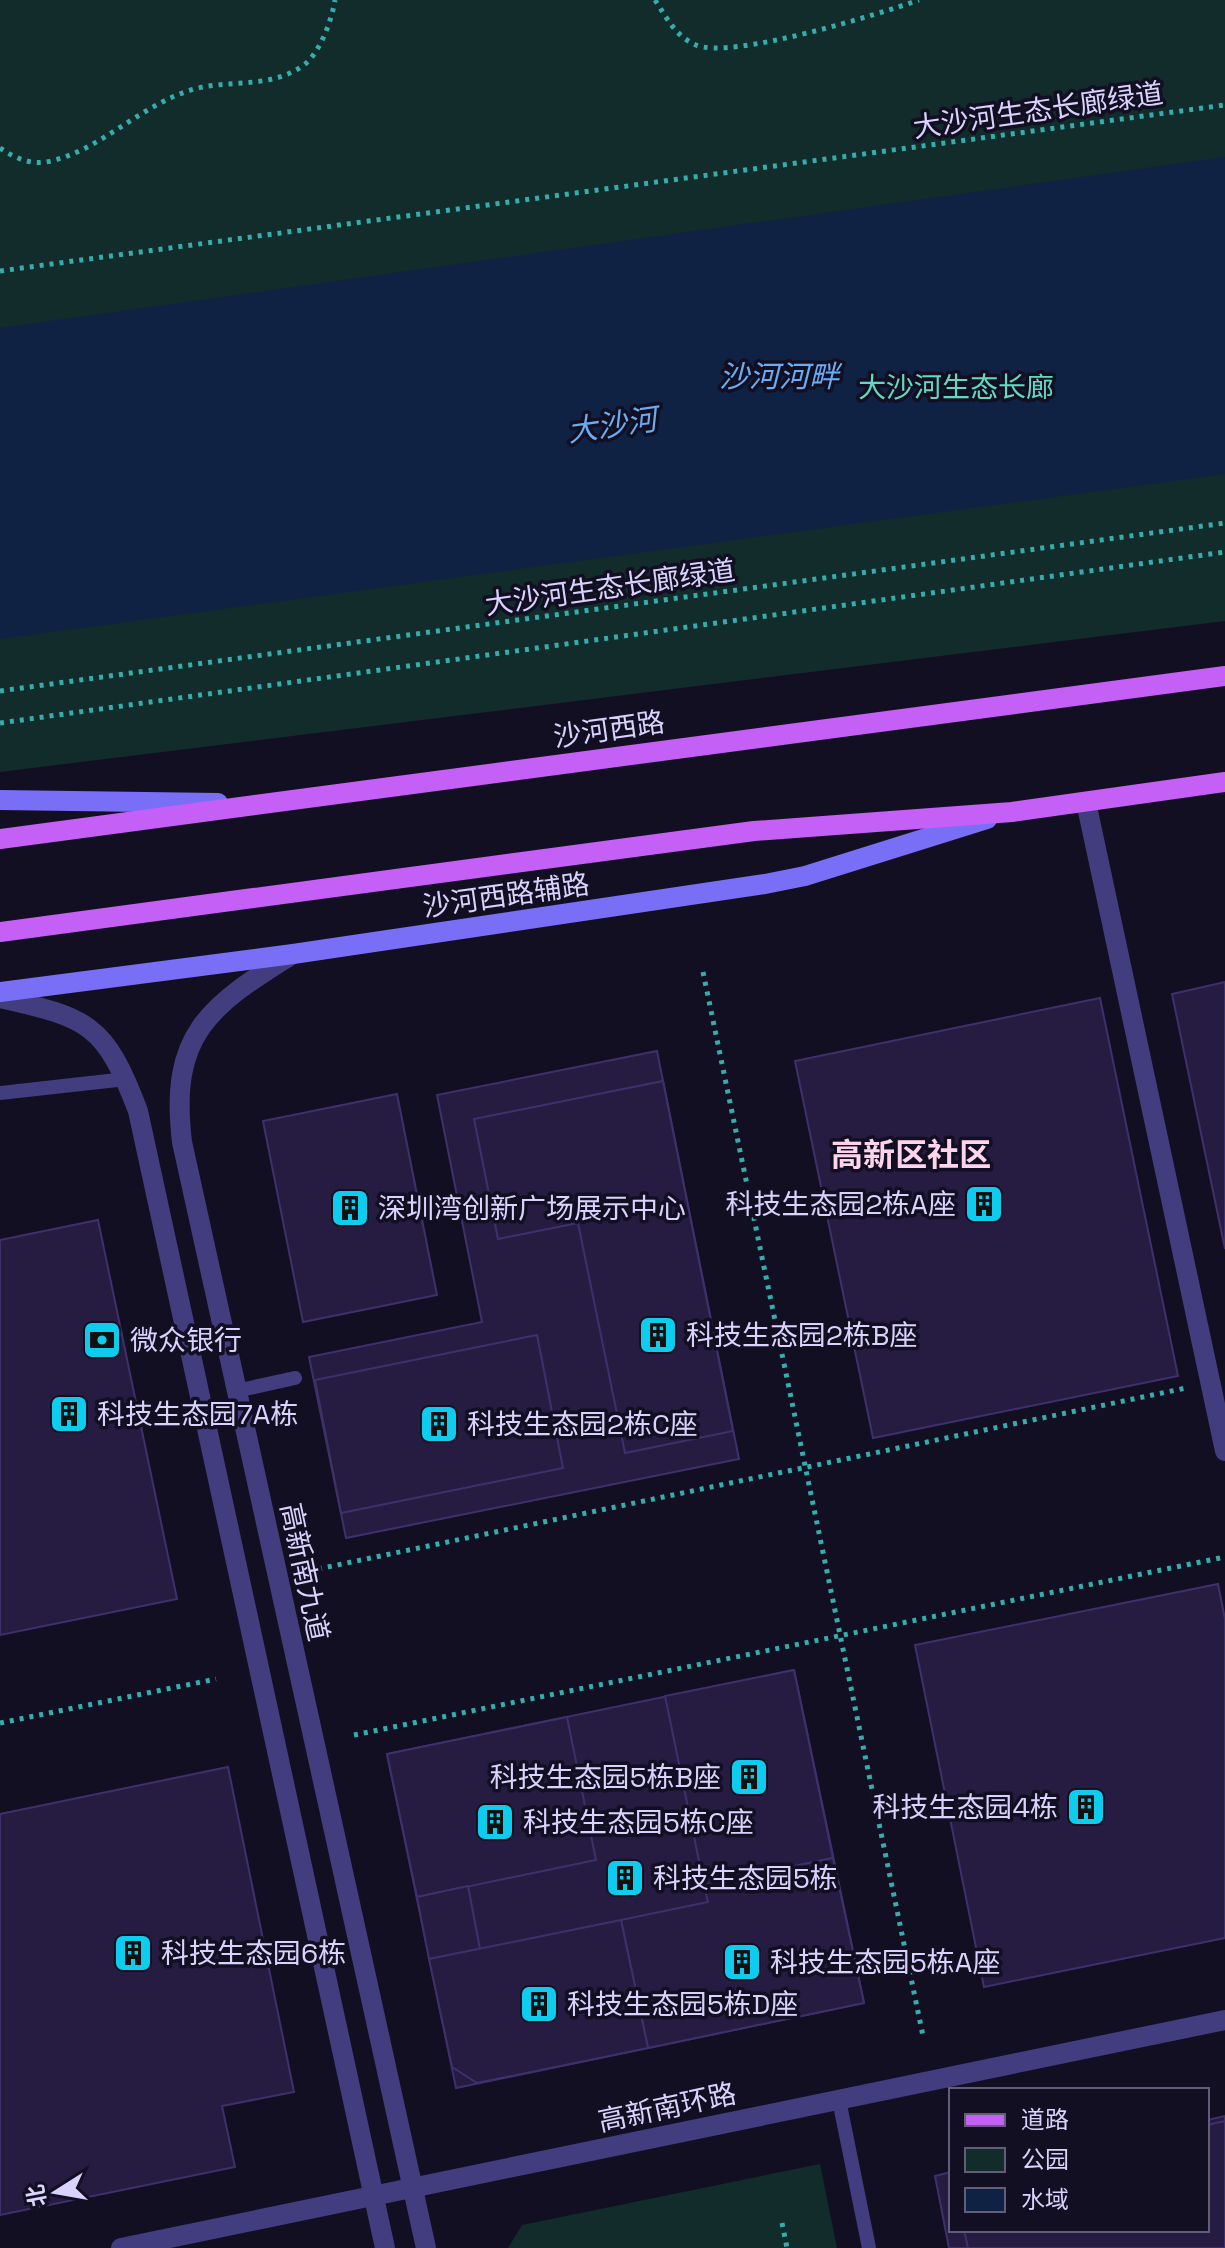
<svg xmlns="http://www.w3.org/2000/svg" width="1225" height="2248" viewBox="0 0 1225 2248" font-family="'Space Grotesk','Noto Sans SC',sans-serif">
  <rect width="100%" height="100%" fill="#130f22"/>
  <g fill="#122b2b">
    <polygon points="0,0 1225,0 1225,621 0,772"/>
    <polygon points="820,2164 837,2248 508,2248 522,2225"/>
  </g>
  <polygon fill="#102244" points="1225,157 1225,474 0,639 0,328"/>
  <g fill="#261c42" stroke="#3f306c" stroke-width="2">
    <polygon points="1225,982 1225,1249 1172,994"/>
    <polygon points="1100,998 1178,1376 873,1438 795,1061"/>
    <polygon points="657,1051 739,1459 346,1538 309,1357 482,1322 437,1095"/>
    <polygon points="663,1081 733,1431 625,1453 578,1223 498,1239 474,1119"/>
    <polygon points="397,1094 437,1295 303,1322 263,1121"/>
    <polygon points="98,1220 177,1599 0,1635 0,1240"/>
    <polygon points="537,1335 563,1468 341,1513 315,1380"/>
    <polygon points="1218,1584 1225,1619 1225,1938 984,1987 915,1645"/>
    <polygon points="794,1670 864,2003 456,2088 387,1754"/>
    <polygon points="794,1670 833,1858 704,1885 665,1696"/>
    <polygon points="567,1717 596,1860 417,1897 387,1754"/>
    <polygon points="228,1767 294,2092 222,2106 235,2167 0,2215 0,1814"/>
    <polygon points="833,1858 864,2003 648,2048 621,1920 708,1902 704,1885"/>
    <polygon points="468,1886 480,1949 429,1959 417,1897"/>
    <polygon points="621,1920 648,2048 477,2083 452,2067 429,1959"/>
    <polygon points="1225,2116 1225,2248 949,2248 935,2176 951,2172 951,2230 1207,2230 1207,2120"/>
    <polygon points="1225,2121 1225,2248 968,2248 964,2230 1207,2230 1207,2125"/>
  </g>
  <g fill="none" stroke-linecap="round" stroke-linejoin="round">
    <g stroke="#35adac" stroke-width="5" stroke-dasharray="4 6" stroke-linecap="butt">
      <path d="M655,0c12,18 20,36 41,45 35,15 183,-31 223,-45"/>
      <path d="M0,148c15,10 31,18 51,13 52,-12 92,-59 147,-73 36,-8 74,0 106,-23 16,-12 28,-46 31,-65"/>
      <polyline points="0,271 1225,105"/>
      <polyline points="0,691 1225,523"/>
      <polyline points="0,723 1225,552"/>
      <polyline points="703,972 923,2036"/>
      <polyline points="318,1569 1186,1388"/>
      <polyline points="0,1723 216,1679"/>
      <polyline points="354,1735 1225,1557"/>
      <polyline points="782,2223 787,2248"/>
    </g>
    <g stroke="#423d7e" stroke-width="14">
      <polyline points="0,1093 126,1079"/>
      <polyline points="236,1391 295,1378"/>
      <polyline points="839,2100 869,2248"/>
    </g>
    <polyline stroke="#423d7e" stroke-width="20" points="1086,802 1225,1451"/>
    <g stroke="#423d7e" stroke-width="20">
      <path d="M293,954c-84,52 -124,80 -111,188l244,1106"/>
      <path d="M0,998c89,20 105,26 138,113l247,1137"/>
      <polyline points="121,2248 1225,2020"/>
    </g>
    <g stroke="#796ff7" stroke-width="20">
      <polyline points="0,800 218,803"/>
      <polyline points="0,992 293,954 765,884 805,876 987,819"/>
    </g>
    <g stroke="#c560f6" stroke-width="20">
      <polyline points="0,839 1225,676"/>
      <polyline points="0,932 754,831 1012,812 1225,782"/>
    </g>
  </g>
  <defs>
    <symbol id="building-square" viewBox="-11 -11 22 22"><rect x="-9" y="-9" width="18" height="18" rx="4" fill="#0ecced" stroke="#130f22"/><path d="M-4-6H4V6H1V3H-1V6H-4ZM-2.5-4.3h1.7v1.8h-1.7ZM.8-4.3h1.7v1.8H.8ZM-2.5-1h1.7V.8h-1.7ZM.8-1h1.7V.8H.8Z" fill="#111"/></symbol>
    <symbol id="bank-square" viewBox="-11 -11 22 22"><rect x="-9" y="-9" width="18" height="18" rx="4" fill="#0ecced" stroke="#130f22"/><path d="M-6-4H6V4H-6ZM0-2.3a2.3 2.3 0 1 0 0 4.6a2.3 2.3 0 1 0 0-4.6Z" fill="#111"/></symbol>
  </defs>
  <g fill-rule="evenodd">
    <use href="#building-square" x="962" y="1182" width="44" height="44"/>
    <use href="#building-square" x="328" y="1186" width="44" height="44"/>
    <use href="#building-square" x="636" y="1313" width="44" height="44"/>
    <use href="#bank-square" x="80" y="1318" width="44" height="44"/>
    <use href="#building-square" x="47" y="1392" width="44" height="44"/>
    <use href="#building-square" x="417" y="1402" width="44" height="44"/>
    <use href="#building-square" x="727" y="1755" width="44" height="44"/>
    <use href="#building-square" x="1064" y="1785" width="44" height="44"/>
    <use href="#building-square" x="473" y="1800" width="44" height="44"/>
    <use href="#building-square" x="603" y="1856" width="44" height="44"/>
    <use href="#building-square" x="111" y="1931" width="44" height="44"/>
    <use href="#building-square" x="720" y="1940" width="44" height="44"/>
    <use href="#building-square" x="517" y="1982" width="44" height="44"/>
  </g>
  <g text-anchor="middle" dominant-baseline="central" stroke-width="7" stroke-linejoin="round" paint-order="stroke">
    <g font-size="28" fill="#d9d2fc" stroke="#130f22">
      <text transform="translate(1038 110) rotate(-8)">大沙河生态长廊绿道</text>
      <text transform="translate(610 587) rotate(-8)">大沙河生态长廊绿道</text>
      <text transform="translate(609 729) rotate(-8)">沙河西路</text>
      <text transform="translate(506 895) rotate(-8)">沙河西路辅路</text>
      <text transform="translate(305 1572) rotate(78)">高新南九道</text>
      <text transform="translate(667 2107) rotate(-12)">高新南环路</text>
    </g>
    <g font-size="28" fill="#63d8c1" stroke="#130f22">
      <text x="956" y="387">大沙河生态长廊</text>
    </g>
    <g font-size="28" fill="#d9d2fc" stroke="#130f22" text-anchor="start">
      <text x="956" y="1204" text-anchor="end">科技生态园2栋A座</text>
      <text x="378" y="1208">深圳湾创新广场展示中心</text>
      <text x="686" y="1335">科技生态园2栋B座</text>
      <text x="130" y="1340">微众银行</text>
      <text x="97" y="1414">科技生态园7A栋</text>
      <text x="467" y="1424">科技生态园2栋C座</text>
      <text x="721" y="1777" text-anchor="end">科技生态园5栋B座</text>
      <text x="1058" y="1807" text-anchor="end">科技生态园4栋</text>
      <text x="523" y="1822">科技生态园5栋C座</text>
      <text x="653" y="1878">科技生态园5栋</text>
      <text x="161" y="1953">科技生态园6栋</text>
      <text x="770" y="1962">科技生态园5栋A座</text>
      <text x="567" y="2004">科技生态园5栋D座</text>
    </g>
    <g font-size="30" font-style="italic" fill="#67adf6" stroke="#130f22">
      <text x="779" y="376">沙河河畔</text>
      <text transform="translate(612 425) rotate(-8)">大沙河</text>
    </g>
    <g font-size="32" font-weight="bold" fill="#fdd4ec" stroke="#130f22">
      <text x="911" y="1155">高新区社区</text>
    </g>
  </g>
  <rect x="949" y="2088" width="260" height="144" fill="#130f22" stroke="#625d79" stroke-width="2"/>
  <rect x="965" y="2114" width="40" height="12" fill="#c560f6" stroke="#625d79" stroke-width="2"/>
  <text x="1021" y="2128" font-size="24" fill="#d9d2fc">道路</text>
  <rect x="965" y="2148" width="40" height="24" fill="#122b2b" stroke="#625d79" stroke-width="2"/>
  <text x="1021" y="2168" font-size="24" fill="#d9d2fc">公园</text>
  <rect x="965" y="2188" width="40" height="24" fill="#102244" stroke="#625d79" stroke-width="2"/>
  <text x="1021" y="2208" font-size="24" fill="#d9d2fc">水域</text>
  <g transform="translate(56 2192) rotate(259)" stroke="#130f22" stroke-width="6" paint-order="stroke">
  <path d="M0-6L14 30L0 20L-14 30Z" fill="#d9d2fc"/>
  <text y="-12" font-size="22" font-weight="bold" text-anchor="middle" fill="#d9d2fc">北</text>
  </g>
</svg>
